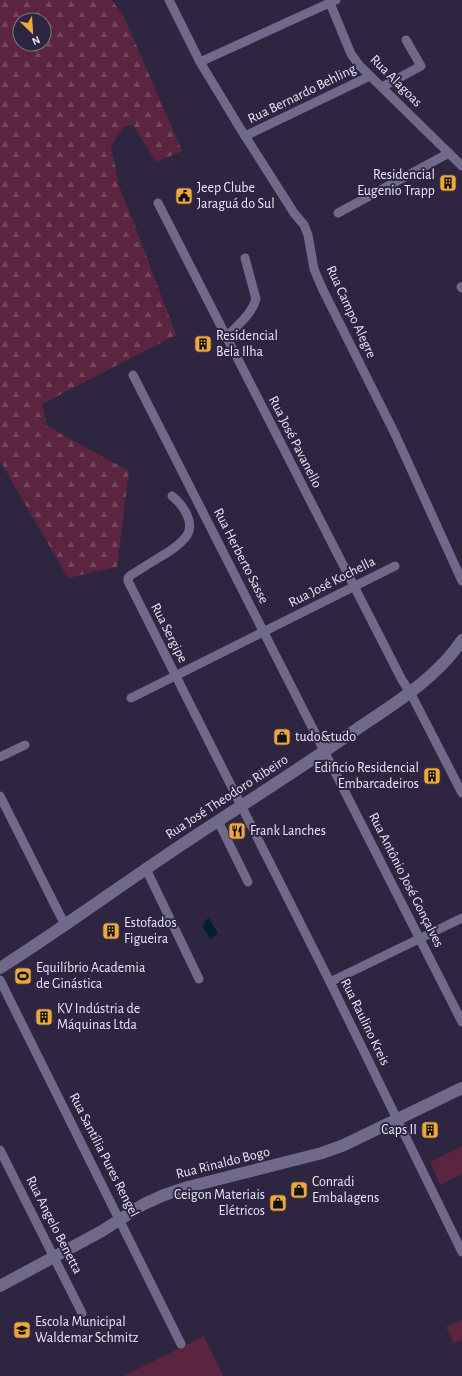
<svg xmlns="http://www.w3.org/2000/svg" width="462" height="1376" viewBox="0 0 462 1376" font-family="'Alegreya Sans',sans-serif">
  <defs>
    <pattern id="forest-firs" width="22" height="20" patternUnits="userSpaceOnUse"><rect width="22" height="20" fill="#5b243f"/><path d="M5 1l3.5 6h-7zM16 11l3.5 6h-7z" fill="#73445c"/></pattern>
  </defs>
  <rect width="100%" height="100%" fill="#2e2641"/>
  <path fill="url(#forest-firs)" fill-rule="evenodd" d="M0,0h112l13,19 57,132 -26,11 -23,-37 -9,2 -13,19 8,40 16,40 41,109 -134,69 5,22 82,45 -12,96 -49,11 -68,-117zM20,20h24v24h-24z"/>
  <g fill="#5b243f">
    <polygon points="462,1146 462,1174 440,1185 430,1162"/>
    <polygon points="462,1320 462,1340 453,1343 446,1327"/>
    <polygon points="204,1336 223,1376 123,1376"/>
  </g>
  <polygon fill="#001e32" points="209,918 218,934 210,939 202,925 205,923 204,921"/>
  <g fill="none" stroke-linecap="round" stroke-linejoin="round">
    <g stroke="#716989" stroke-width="9">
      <polyline points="169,0 200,62 240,128 294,213 304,225 308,235 314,269 322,288 395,434 462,581"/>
      <polyline points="330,3 351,54 359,65 462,166"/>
      <polyline points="200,62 336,0"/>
      <polyline points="382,87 421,66 406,40"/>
      <polyline points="245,136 370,76"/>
      <polyline points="158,203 402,680 410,692 462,793"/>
      <polyline points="338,213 449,153"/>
      <polyline points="461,287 462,288"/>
      <path d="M226,337c11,-11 26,-23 30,-38l-11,-41"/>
      <polyline points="133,375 462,1022"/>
      <path d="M172,496c11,9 25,28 13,42 -7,8 -16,14 -25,19 -10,6 -19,12 -29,18l-3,3v3l202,401 132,270"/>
      <polyline points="131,698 395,566"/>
      <polyline points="0,757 25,745"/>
      <polyline points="0,796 65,925"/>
      <polyline points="218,821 248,882"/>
      <polyline points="146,869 199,979"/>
      <polyline points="0,980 181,1344"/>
      <polyline points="330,982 462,918"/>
      <polyline points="0,1150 82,1313"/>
    </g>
    <g stroke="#716989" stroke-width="12">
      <path d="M0,968c74,-47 144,-100 218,-147 46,-30 93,-60 139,-92 37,-25 80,-51 105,-89"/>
      <polyline points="0,1286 102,1231 144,1204 164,1195 188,1187 322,1153 344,1145 462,1088"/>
    </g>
  </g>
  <defs>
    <symbol id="building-square" viewBox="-11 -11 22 22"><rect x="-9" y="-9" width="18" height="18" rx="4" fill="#eda83b" stroke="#2e2641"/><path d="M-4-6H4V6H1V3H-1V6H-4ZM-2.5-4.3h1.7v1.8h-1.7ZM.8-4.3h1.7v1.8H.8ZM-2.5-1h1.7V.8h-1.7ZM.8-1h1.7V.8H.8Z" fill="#111"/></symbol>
    <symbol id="civic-square" viewBox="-11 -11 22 22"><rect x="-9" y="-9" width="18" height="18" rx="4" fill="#eda83b" stroke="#2e2641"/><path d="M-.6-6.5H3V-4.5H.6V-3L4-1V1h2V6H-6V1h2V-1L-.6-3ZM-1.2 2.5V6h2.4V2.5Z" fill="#111"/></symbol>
    <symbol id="shop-square" viewBox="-11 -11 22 22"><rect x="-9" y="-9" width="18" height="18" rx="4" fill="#eda83b" stroke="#2e2641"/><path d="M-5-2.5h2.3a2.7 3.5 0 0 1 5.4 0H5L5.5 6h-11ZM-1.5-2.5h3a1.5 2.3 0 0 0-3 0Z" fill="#111"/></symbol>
    <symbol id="restaurant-square" viewBox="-11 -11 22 22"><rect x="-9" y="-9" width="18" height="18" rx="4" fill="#eda83b" stroke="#2e2641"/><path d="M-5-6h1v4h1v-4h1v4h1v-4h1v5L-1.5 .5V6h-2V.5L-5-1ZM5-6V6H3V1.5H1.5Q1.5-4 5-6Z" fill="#111"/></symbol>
    <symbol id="stadium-square" viewBox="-11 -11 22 22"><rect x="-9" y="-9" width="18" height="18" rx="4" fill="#eda83b" stroke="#2e2641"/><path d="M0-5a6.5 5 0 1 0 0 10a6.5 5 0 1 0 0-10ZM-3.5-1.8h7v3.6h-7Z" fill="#111"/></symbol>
    <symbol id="school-square" viewBox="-11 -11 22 22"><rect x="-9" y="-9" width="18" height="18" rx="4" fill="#eda83b" stroke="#2e2641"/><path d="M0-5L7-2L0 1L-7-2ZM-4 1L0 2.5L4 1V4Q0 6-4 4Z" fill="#111"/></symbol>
  </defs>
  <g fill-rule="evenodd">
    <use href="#building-square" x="438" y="173" width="20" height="20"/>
    <use href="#civic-square" x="174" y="186" width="20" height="20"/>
    <use href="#building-square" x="193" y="334" width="20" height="20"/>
    <use href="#shop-square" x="272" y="727" width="20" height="20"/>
    <use href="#building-square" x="422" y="766" width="20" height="20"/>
    <use href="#restaurant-square" x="227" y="821" width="20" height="20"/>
    <use href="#building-square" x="101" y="921" width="20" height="20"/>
    <use href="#stadium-square" x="13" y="966" width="20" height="20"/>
    <use href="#building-square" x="34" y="1007" width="20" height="20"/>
    <use href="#building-square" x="420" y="1120" width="20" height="20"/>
    <use href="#shop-square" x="289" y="1180" width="20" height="20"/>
    <use href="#shop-square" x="268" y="1193" width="20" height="20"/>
    <use href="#school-square" x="12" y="1320" width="20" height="20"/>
  </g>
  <g text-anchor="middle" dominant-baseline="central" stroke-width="4" stroke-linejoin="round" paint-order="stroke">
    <g font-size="14" fill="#eae6f8" stroke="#2e2641">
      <text transform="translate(396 81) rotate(45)">Rua Alagoas</text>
      <text transform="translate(302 94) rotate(-26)">Rua Bernardo Behling</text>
      <text transform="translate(351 312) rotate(65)">Rua Campo Alegre</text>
      <text transform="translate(295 442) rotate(63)">Rua José Pavanello</text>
      <text transform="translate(241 556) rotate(63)">Rua Herberto Sasse</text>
      <text transform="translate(332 582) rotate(-27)">Rua José Kochella</text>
      <text transform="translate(169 633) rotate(63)">Rua Sergipe</text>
      <text transform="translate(227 797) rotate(-33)">Rua José Theodoro Ribeiro</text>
      <text transform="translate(406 880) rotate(63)">Rua Antônio José Gonçalves</text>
      <text transform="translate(365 1022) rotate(64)">Rua Raulino Kreis</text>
      <text transform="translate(104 1155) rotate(63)">Rua Santília Pures Rengel</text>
      <text transform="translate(223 1163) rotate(-14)">Rua Rinaldo Bogo</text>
      <text transform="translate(54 1225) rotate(63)">Rua Angelo Benetta</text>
    </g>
    <g font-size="14" fill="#eae6f8" stroke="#2e2641" text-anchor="start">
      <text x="435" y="175" text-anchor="end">Residencial<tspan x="435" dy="16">Eugenio Trapp</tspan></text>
      <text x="197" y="188">Jeep Clube<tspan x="197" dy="16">Jaraguá do Sul</tspan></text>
      <text x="216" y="336">Residencial<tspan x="216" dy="16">Bela Ilha</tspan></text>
      <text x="295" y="737">tudo&amp;tudo</text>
      <text x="419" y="768" text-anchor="end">Edificio Residencial<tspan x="419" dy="16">Embarcadeiros</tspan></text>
      <text x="250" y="831">Frank Lanches</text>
      <text x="124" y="923">Estofados<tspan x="124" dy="16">Figueira</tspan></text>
      <text x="36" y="968">Equilíbrio Academia<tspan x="36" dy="16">de Ginástica</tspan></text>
      <text x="57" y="1009">KV Indústria de<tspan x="57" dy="16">Máquinas Ltda</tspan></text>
      <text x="417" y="1130" text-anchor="end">Caps II</text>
      <text x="312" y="1182">Conradi<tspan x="312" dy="16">Embalagens</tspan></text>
      <text x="265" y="1195" text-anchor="end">Ceigon Materiais<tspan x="265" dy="16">Elétricos</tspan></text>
      <text x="35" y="1322">Escola Municipal<tspan x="35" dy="16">Waldemar Schmitz</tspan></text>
    </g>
  </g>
  <g transform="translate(32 32) rotate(155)"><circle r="19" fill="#2e2641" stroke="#79738a"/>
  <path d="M0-3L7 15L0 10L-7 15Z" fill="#eda83b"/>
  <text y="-6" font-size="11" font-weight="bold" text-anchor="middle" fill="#eae6f8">N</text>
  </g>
</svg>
